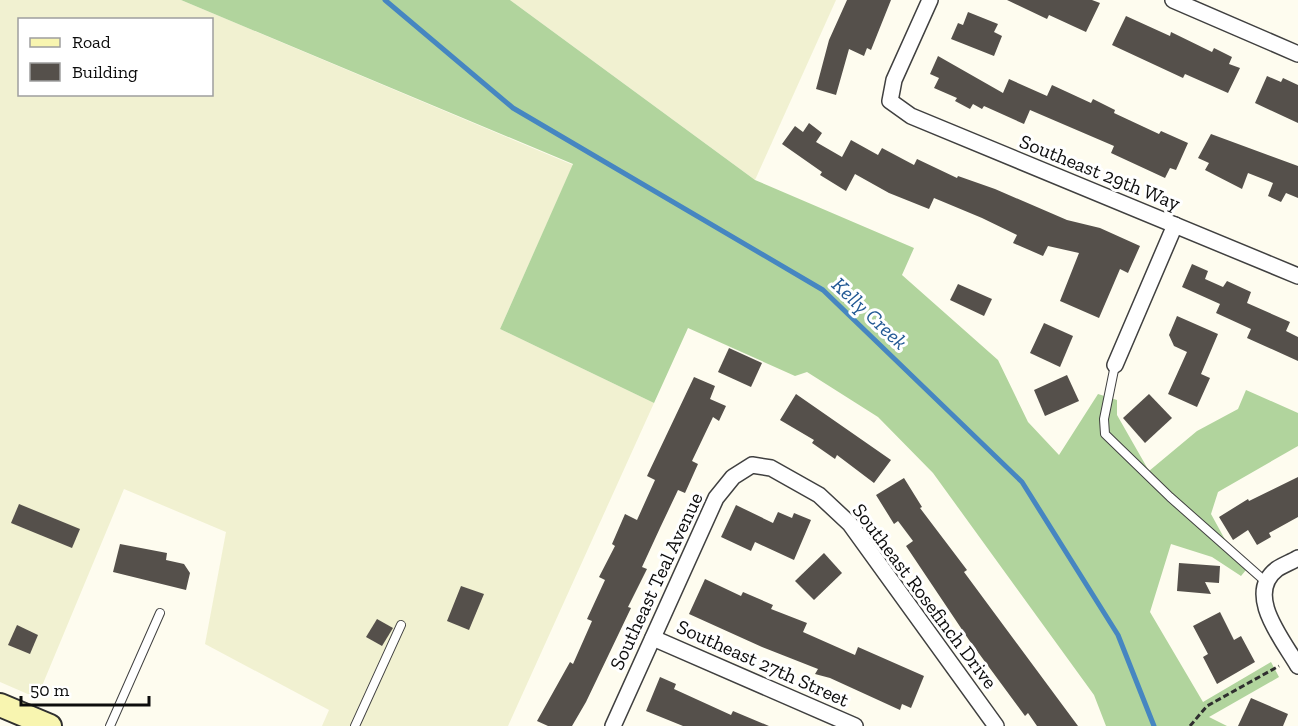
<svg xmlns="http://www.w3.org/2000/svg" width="1298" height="726" viewBox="0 0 1298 726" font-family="'Zilla Slab',serif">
  <rect width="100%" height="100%" fill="#fefcef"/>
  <g fill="#f1f1d1" fill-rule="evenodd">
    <path d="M0,0h181l392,165 -73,164 154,74 -146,323h-186l7,-16 -124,-66 21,-112 -102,-43 -87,209 -37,-16zM20,20h192v74h-192z"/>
    <polygon points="510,0 836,0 755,180"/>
  </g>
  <polygon fill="#b1d49d" points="181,0 510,0 755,180 914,248 902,275 998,360 1028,422 1059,455 1098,394 1117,400 1117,415 1149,471 1197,431 1238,409 1246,390 1298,413 1298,446 1218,492 1211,514 1228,545 1251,564 1241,576 1212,557 1171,544 1150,612 1203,702 1271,662 1279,677 1209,717 1227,726 1106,726 1094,695 933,473 878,417 807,372 795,376 688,328 654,403 500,329 573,164"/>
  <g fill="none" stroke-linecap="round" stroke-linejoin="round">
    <polyline stroke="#4686c1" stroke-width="5" points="385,0 513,108 823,290 1022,482 1118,635 1154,726"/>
  </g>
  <g fill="#55504b">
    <polygon points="847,0 891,0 871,50 867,48 864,56 849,49 836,95 816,89 829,40"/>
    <polygon points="1007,0 1092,0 1100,3 1086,32 1049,15 1047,19"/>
    <polygon points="968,12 998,24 994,32 1002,36 994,56 951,39 958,23 963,25"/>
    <polygon points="1126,16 1170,36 1171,32 1212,52 1214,48 1232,57 1229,64 1240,68 1228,93 1185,74 1183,78 1112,45"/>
    <polygon points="938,56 1003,93 1009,79 1047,96 1052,85 1091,103 1093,99 1115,110 1114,113 1159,134 1161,131 1188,143 1176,170 1170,168 1165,178 1111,153 1114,146 1030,110 1024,124 984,106 982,109 973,104 970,109 955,101 957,98 934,88 939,78 930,74"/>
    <polygon points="1267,76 1281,82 1283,78 1298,85 1298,123 1255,103"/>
    <polygon points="809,123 822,133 816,142 842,157 851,140 878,155 882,148 914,165 917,159 957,178 958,176 995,189 1067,220 1100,228 1140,246 1128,273 1120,269 1099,318 1060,301 1079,253 1048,246 1043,256 1013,243 1017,235 982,218 934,198 929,209 889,193 855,174 846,191 820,175 822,172 782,144 795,126 803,132"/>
    <polygon points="1211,134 1298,166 1298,198 1286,193 1281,202 1268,196 1273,183 1248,173 1242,189 1205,170 1209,163 1198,158"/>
    <polygon points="1192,264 1208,271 1205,279 1223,287 1227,281 1251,292 1247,303 1290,322 1286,331 1298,337 1298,361 1247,338 1251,329 1216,313 1220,304 1182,287"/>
    <polygon points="958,284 992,299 984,316 950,300"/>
    <polygon points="1177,316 1218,334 1201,374 1210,378 1197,407 1168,394 1187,352 1174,346 1169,335"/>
    <polygon points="1044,323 1073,336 1060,367 1030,353"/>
    <polygon points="729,348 762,363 751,387 718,372"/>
    <polygon points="1067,375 1079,401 1045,416 1034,390"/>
    <polygon points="694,377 715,386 710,399 726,406 719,421 713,417 692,461 698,464 685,493 678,490 660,528 642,567 647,569 628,607 631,608 586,702 572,726 548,726 537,721 570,662 573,664 592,621 587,619 605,580 599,577 615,546 612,544 625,514 637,520 655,480 647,476"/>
    <polygon points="796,394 891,460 874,483 837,455 835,459 812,443 814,440 780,420"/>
    <polygon points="1149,394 1172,418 1145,443 1123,418"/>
    <polygon points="1298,477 1298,517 1269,533 1271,537 1257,545 1248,530 1233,540 1219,517 1248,499 1249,501"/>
    <polygon points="904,478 922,507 920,508 967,570 964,572 1078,726 1037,726 1028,713 1025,716 969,640 906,546 913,541 898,521 894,524 876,495"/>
    <polygon points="19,504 80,529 72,548 11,523"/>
    <polygon points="736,505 773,523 778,512 792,518 794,513 811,520 794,560 755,542 751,551 721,537"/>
    <polygon points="120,544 167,553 166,560 184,564 190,573 186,590 113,572"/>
    <polygon points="824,553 842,573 814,600 795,581"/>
    <polygon points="1179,563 1220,566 1219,583 1205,582 1211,594 1177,591"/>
    <polygon points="705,579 741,596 743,592 773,605 771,609 807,623 803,632 855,655 858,647 924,676 911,708 902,704 900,710 830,678 815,674 818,669 762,647 689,614"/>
    <polygon points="461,586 484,594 469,630 447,621"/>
    <polygon points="1220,612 1234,640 1241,636 1255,662 1217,684 1203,657 1208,654 1193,626"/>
    <polygon points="377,619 393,628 382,646 366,637"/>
    <polygon points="17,625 38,635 30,654 8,645"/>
    <polygon points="660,677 676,684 674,689 731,715 733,711 769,726 683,726 646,711"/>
    <polygon points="1251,698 1288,714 1283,726 1238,726"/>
  </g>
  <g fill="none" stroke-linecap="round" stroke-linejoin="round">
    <defs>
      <g id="lane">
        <polyline points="1115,365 1104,419 1105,434 1170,497 1266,582"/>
        <polyline points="110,726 160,613"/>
        <polyline points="355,726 401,625"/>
      </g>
      <g id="street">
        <polyline points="930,0 894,80 890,101 911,116 1298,276"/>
        <polyline points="1173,0 1298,54"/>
        <polyline points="1115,365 1175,225"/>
        <path d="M1298,558c-7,4 -15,7 -21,11 -33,25 6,71 21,97"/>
        <polyline points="653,638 855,726"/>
        <polyline points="613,726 716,498 733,477 752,465 771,468 819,495 850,524 996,726"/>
      </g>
      <polyline id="secondary" points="0,705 50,726"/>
    </defs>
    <use href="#lane" stroke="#404040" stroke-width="10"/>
    <use href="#street" stroke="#404040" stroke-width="18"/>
    <use href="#secondary" stroke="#2f2f2f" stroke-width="26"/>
    <polyline stroke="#2f2f2f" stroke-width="3" stroke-dasharray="6 3" stroke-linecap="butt" points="1190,726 1207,706 1279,666"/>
    <use href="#lane" stroke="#fff" stroke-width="8"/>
    <use href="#street" stroke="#fff" stroke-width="15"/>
    <use href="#secondary" stroke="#f8f5b0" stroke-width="22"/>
  </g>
  <g text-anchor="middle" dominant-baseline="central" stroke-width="6" stroke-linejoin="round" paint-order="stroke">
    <g font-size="20" fill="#0d0d0d" stroke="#fff">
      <text transform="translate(1100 172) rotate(22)">Southeast 29th Way</text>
      <text transform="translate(656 581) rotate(-65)">Southeast Teal Avenue</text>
      <text transform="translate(925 596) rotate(53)">Southeast Rosefinch Drive</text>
      <text transform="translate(763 663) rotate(24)">Southeast 27th Street</text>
    </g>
    <g font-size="21" font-style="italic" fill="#225994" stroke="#fff">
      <text transform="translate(870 313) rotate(43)">Kelly Creek</text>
    </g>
  </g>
  <rect x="18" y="18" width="195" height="78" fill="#ffffff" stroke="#9e9e9e" stroke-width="1.5"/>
  <rect x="30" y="38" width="30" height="9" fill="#f8f5b0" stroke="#9e9e9e" stroke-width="1.5"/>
  <text x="72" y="48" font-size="18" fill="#0d0d0d">Road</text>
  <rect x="30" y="63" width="30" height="18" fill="#55504b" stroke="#9e9e9e" stroke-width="1.5"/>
  <text x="72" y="78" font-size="18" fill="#0d0d0d">Building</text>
  <path d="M21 696v9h128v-9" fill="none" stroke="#0d0d0d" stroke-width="3"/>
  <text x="30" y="696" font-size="18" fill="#0d0d0d" stroke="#ffffff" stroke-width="4.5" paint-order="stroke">50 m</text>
</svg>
